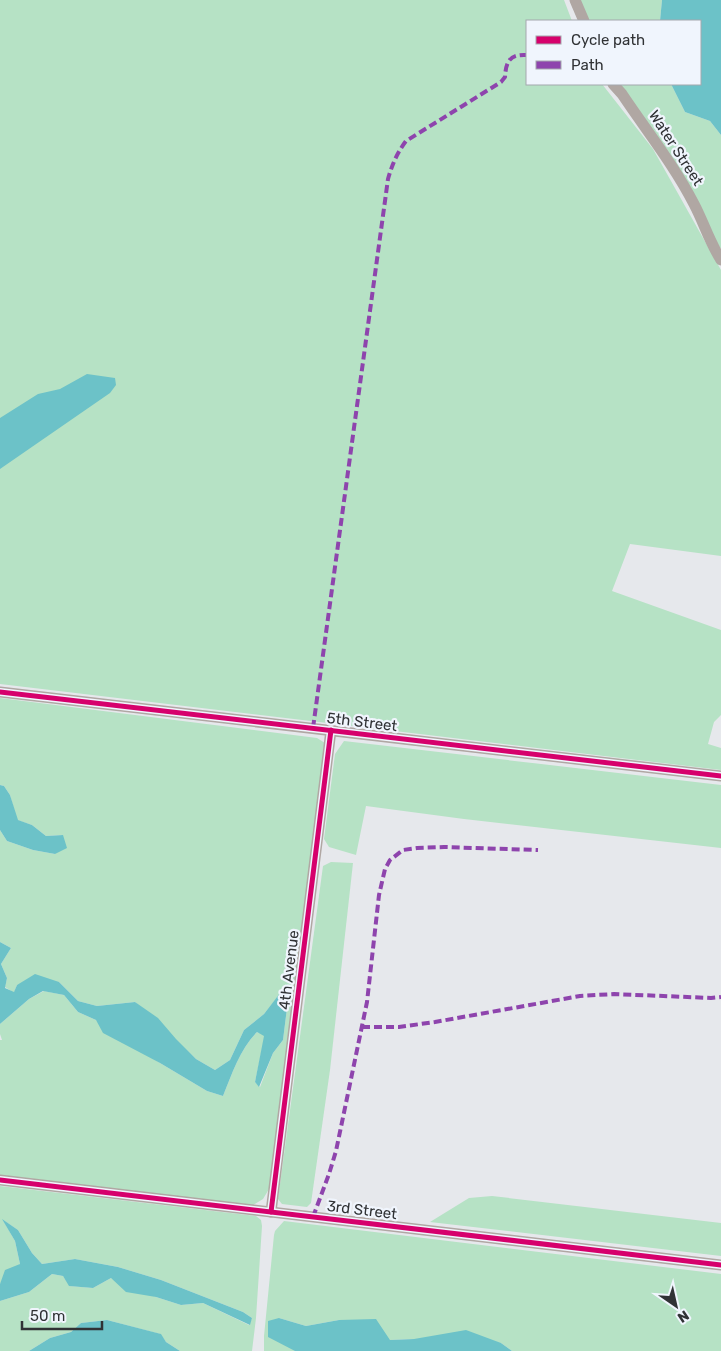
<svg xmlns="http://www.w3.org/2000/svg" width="721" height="1351" viewBox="0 0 721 1351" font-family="Rubik,sans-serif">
  <rect width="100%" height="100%" fill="#e6e8ec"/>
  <g fill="#b6e2c5">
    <polygon points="0,0 564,0 572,21 527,21 527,84 602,84 653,149 721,270 721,556 630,544 612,591 721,630 721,715 714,722 708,744 721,748 721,770 0,684"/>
    <polygon points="580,0 662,0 660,21 588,21"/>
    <polygon points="618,84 671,84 685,112 710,121 721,135 721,249"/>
    <path d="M0,698l317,40 8,5 -56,446 -6,10 -10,6 -253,-30v-135h2l-2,-6v-10l29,-25 15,-8 20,4 14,17 18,8 64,43 47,28 16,5c9,-22 17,-47 34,-64l8,3 -10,47 5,5 13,-34 10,-13 6,-48 -2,-7 -23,29 -20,16 -14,30 -15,10 -19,-11 -61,-57 -38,4 -19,-5 -19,-19 -42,3 -3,8 -9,-6 2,-9 -6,-14 10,-16 -11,-6v-112l7,11 26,9 22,4 8,-19 -17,1 -14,-11 -15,-5 -7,-25 -6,-9 -4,-1z"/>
    <polygon points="344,741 721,785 721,848 464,819 366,806 356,855 329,847 324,839 335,754"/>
    <polygon points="331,862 353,863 330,1070 311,1203 307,1207 282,1204 278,1199 323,866"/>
    <polygon points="0,1186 256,1216 261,1220 262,1226 256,1318 252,1351 180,1351 166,1342 160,1334 107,1320 81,1323 71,1332 50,1338 29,1351 0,1351 0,1301 29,1292 52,1274 63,1276 70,1286 93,1288 111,1278 156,1297 181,1305 203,1303 249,1325 252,1318 243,1312 161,1280 118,1267 75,1259 42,1264 32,1253 18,1230 3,1220 15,1241 20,1264 0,1284"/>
    <polygon points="492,1196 721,1223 721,1256 430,1222 469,1198"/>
    <polygon points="284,1221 721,1274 721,1351 512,1351 501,1343 414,1339 390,1340 339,1320 306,1326 279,1318 295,1351 264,1351 264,1336 274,1235 275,1231"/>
  </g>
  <g fill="#6cc2c8">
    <polygon points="662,0 721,0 721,135 710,121 685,112 671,84 700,84 700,21 660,21"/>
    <polygon points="87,374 115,378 116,385 110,393 0,469 0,418 38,394 60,389"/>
    <polygon points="0,785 4,786 10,795 18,820 32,825 46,836 63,835 67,848 55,854 33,850 7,841 0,830"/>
    <path d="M0,942l11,6 -10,16 6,14 -2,10 9,4 3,-7 18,-11 24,8 19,19 19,5 38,-4 23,16 18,21 20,20 19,11 15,-10 14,-30 20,-16 23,-30 2,8 -6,48 -10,13 -14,34 -4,-5 9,-46 -7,-4c-17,17 -25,42 -34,64l-16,-5 -47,-28 -57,-30 -7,-13 -18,-8 -14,-17 -21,-4 -14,8 -29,25z"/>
    <polygon points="2,1219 18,1230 32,1253 42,1264 75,1259 118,1267 161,1280 243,1312 252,1318 250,1325 203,1303 181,1305 156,1297 126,1292 111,1278 93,1288 69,1286 63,1276 52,1274 29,1292 0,1301 0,1284 5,1270 20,1264 15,1241"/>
    <polygon points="279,1318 306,1326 339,1320 376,1319 390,1340 414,1339 466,1330 501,1343 512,1351 295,1351 268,1337 268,1321"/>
    <polygon points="107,1320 161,1334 166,1342 180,1351 29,1351 50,1338 71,1332 81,1323"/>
  </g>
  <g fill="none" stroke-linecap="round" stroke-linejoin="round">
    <g stroke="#b0a7a3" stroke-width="11">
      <polyline points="575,0 584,21"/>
      <path d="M613,84l9,10c24,36 52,71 72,110 10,19 15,37 27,56"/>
      <polyline points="0,692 721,776"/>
      <polyline points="0,1180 721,1265"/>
      <polyline points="271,1212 331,730"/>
    </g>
    <g stroke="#8e44ad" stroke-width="4" stroke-dasharray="8 4" stroke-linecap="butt">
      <path d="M313,728l75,-549c4,-14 9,-26 18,-38l95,-59 4,-5c1,-16 5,-23 22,-22"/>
      <polyline points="362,1027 399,1027 435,1022 580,996 614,994 711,998 721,997"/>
      <polyline points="313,1217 329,1174 336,1151 367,1002 379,895 385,869 390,860 403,850 417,848 444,847 538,850"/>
    </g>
    <defs>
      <g id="cycleway">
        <polyline points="0,692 721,776"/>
        <polyline points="0,1180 721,1265"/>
        <polyline points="271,1212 331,730"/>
      </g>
    </defs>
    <use href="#cycleway" stroke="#f0f5fd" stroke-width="8"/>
    <use href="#cycleway" stroke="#d6006c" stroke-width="5"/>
  </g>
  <g text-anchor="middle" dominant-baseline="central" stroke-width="4.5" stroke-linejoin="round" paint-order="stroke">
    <g font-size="15" fill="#303235" stroke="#f0f5fd">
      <text transform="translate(676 148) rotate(57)">Water Street</text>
      <text transform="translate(362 722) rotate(7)">5th Street</text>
      <text transform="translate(289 970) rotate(-83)">4th Avenue</text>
      <text transform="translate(362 1210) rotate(7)">3rd Street</text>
    </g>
  </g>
  <rect x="526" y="20" width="175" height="65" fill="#f0f5fd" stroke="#a3a7ad"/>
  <rect x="536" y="36" width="25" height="8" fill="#d6006c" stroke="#a3a7ad"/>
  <text x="571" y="45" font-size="15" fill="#303235">Cycle path</text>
  <rect x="536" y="61" width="25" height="8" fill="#8e44ad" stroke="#a3a7ad"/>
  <text x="571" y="70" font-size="15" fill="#303235">Path</text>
  <g transform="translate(676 1306) rotate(146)" stroke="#f0f5fd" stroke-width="4" paint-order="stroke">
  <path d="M0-4L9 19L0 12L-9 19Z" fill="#303235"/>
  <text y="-8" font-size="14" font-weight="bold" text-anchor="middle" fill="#303235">N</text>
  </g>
  <path d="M22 1321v8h80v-8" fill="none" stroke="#303235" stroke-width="2.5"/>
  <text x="30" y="1321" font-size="15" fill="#303235" stroke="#f0f5fd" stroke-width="4" paint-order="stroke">50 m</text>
</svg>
